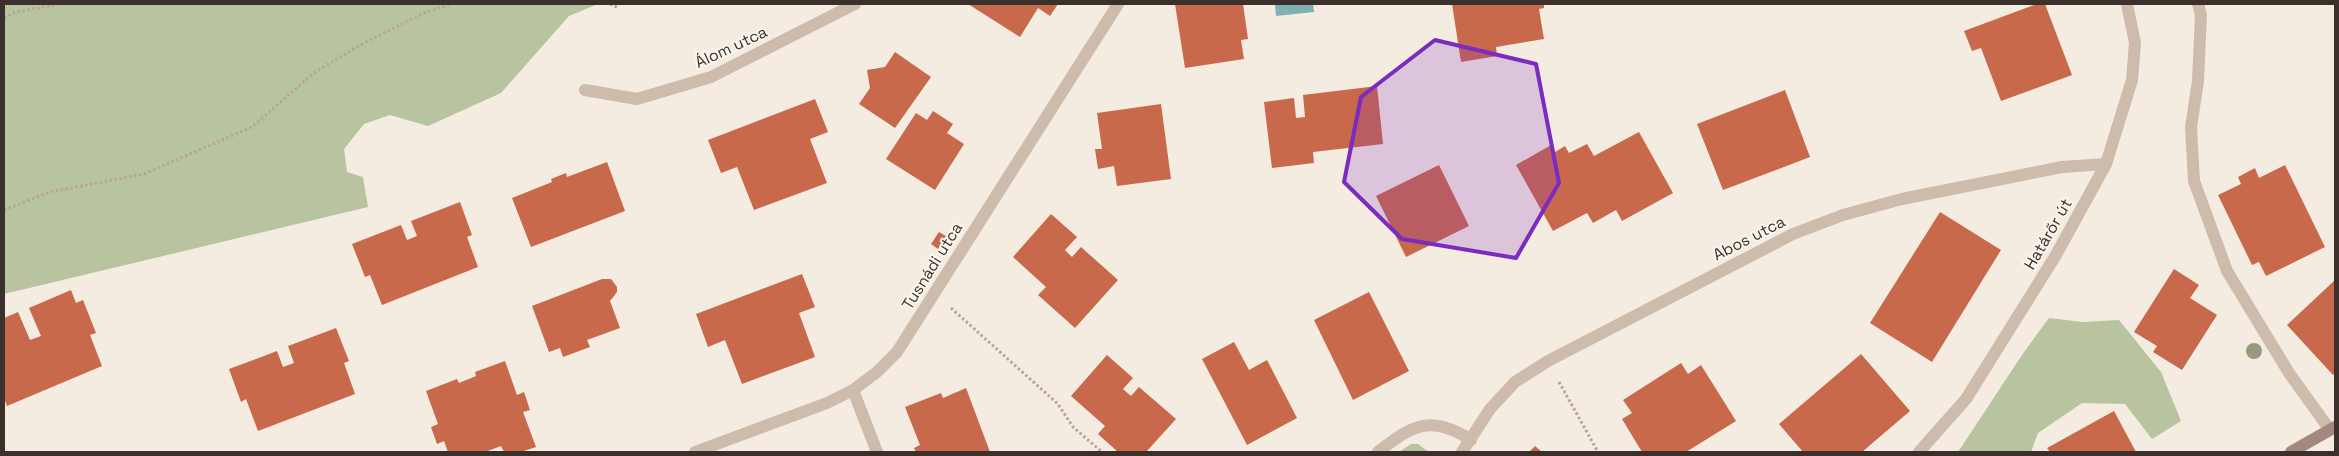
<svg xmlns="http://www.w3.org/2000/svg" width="2339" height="456" viewBox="0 0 2339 456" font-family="'Space Grotesk',sans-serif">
  <rect width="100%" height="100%" fill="#f4ebe1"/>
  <g fill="#b8c4a0">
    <polygon points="4,4 598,4 569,16 501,93 428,126 390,115 364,124 344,149 347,172 363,177 368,207 4,294"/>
    <polygon points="2049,318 2082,322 2119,320 2161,372 2181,421 2152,439 2125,404 2082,403 2038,433 2031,452 1958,452 2024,352"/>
    <polygon points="1411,444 1418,444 1429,452 1399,452"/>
  </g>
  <polygon fill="#7fb0b2" points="1275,4 1313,4 1314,12 1276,16"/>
  <g fill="#c8694b">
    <polygon points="968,4 1058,4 1050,16 1038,8 1020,37"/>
    <polygon points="1175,4 1243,4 1248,39 1241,40 1244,59 1185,68"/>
    <polygon points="1452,4 1544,4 1544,8 1539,9 1544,39 1496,47 1497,56 1461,62"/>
    <polygon points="2037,4 2045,4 2072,75 2001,101 1981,48 1972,51 1964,31"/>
    <polygon points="895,52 931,77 895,128 859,104 870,88 867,70 885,67"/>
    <polygon points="1377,86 1383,144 1313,152 1314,163 1272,168 1264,102 1294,98 1296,118 1305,117 1303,95"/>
    <polygon points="1785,90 1810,157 1723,190 1697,124"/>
    <polygon points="815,99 828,132 810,139 827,183 754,210 737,167 721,173 708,140"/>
    <polygon points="1161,104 1171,179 1117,186 1114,166 1098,169 1095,149 1102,149 1097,113"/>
    <polygon points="933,111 953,124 947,133 964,144 935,190 886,159 916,113 927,120"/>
    <polygon points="1639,132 1673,193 1622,221 1616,210 1593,223 1587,213 1553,231 1516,165 1551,145 1555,152 1565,146 1569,153 1587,144 1594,156"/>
    <polygon points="607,162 625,211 531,247 512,198 552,182 551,179 566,173 567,177"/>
    <polygon points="1439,165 1469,226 1406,257 1376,196"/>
    <polygon points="2285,165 2325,247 2266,276 2259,262 2252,265 2218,195 2241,184 2238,177 2255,168 2259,178"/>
    <polygon points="460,202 472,235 467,237 478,267 382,305 370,275 365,277 352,244 401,225 407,240 417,236 411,221"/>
    <polygon points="1940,212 2001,250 1932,362 1870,323"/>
    <polygon points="1051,214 1077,237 1065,250 1072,257 1081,247 1118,280 1075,328 1038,295 1046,287 1013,257"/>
    <polygon points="939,232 946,236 938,249 931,244"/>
    <polygon points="2174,269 2199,285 2190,298 2217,315 2182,370 2153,352 2157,346 2134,332"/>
    <polygon points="802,274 815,307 799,313 815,357 742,384 725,340 708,347 696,314"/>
    <polygon points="602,279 611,279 617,287 617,292 610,301 620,328 587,340 590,347 563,357 560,348 549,352 532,306"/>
    <polygon points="2335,280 2335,373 2333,375 2287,325"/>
    <polygon points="71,290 76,303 83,300 96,333 90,335 102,366 7,406 4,398 4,318 18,312 30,340 41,336 29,308"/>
    <polygon points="1369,292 1409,371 1353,400 1314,320"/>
    <polygon points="336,328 349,361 344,363 355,394 258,431 246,399 241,402 229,369 277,351 283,367 294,363 288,346"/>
    <polygon points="1234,342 1249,370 1267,360 1297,418 1247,445 1202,359"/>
    <polygon points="1861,354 1910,411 1862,452 1803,452 1779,424"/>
    <polygon points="1107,355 1133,378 1123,389 1131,396 1139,387 1176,419 1146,452 1118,452 1098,434 1105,426 1071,396"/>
    <polygon points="505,361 517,395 524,392 530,410 523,412 536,447 521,452 504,452 501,446 485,452 448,452 444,441 437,444 431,427 438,424 426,391 457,379 459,383 476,376 475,372"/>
    <polygon points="1681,363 1688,374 1701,365 1736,421 1686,452 1642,452 1622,419 1632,413 1623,400"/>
    <polygon points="966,388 990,452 916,452 914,448 920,445 905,407 941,393 943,398"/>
    <polygon points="2114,411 2136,452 2050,452 2047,448"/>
    <polygon points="1535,446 1542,452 1529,452"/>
  </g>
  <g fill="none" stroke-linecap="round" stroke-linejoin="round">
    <g stroke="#b9a596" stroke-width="3" stroke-dasharray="2.5 2.5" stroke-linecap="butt">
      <polyline points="610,4 619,8"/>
      <polyline points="4,18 15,12 61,4"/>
      <polyline points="4,210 50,192 144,174 252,127 315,72 364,43 426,12 452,4"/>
      <polyline points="951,308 1058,404 1073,427 1102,452"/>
      <polyline points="1559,382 1598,452"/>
    </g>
    <path stroke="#cdbbac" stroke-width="12" d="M1378,452c34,-27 53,-38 93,-12"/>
    <g stroke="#cdbbac" stroke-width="12">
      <polyline points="2198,4 2201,15 2198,81 2191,127 2194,181 2227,271 2289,373 2330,430"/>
      <polyline points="585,90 637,99 711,77 855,4"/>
      <polyline points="853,390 877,452"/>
      <polyline points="695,452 827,403 853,390 877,372 897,352 1118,4"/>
      <polyline points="1462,452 1490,409 1515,382 1548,361 1793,234 1843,215 1902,199 2062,167 2106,164"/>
      <polyline points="1919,452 1966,399 2056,255 2106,164 2132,80 2135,43 2127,4"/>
    </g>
    <polyline stroke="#a18a7d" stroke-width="12" points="2291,452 2335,427"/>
  </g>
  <circle fill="#969b7f" cx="2254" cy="351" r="8"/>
  <path fill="#7b2cbf" fill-opacity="0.2" stroke="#7b2cbf" stroke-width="4" stroke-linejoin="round" d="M1435,40l101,24 23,119 -43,75 -114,-19 -58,-57 17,-85z"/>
  <g text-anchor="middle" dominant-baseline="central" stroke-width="4" stroke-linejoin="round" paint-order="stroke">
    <g font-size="16" fill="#3b302b" stroke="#fbf5ee">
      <text transform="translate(731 47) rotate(-25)">Álom utca</text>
      <text transform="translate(2048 234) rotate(-60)">Határőr út</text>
      <text transform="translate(1749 238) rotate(-27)">Abos utca</text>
      <text transform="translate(932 266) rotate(-58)">Tusnádi utca</text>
    </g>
  </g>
  <rect width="2339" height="456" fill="none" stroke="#3b302b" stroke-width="10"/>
</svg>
